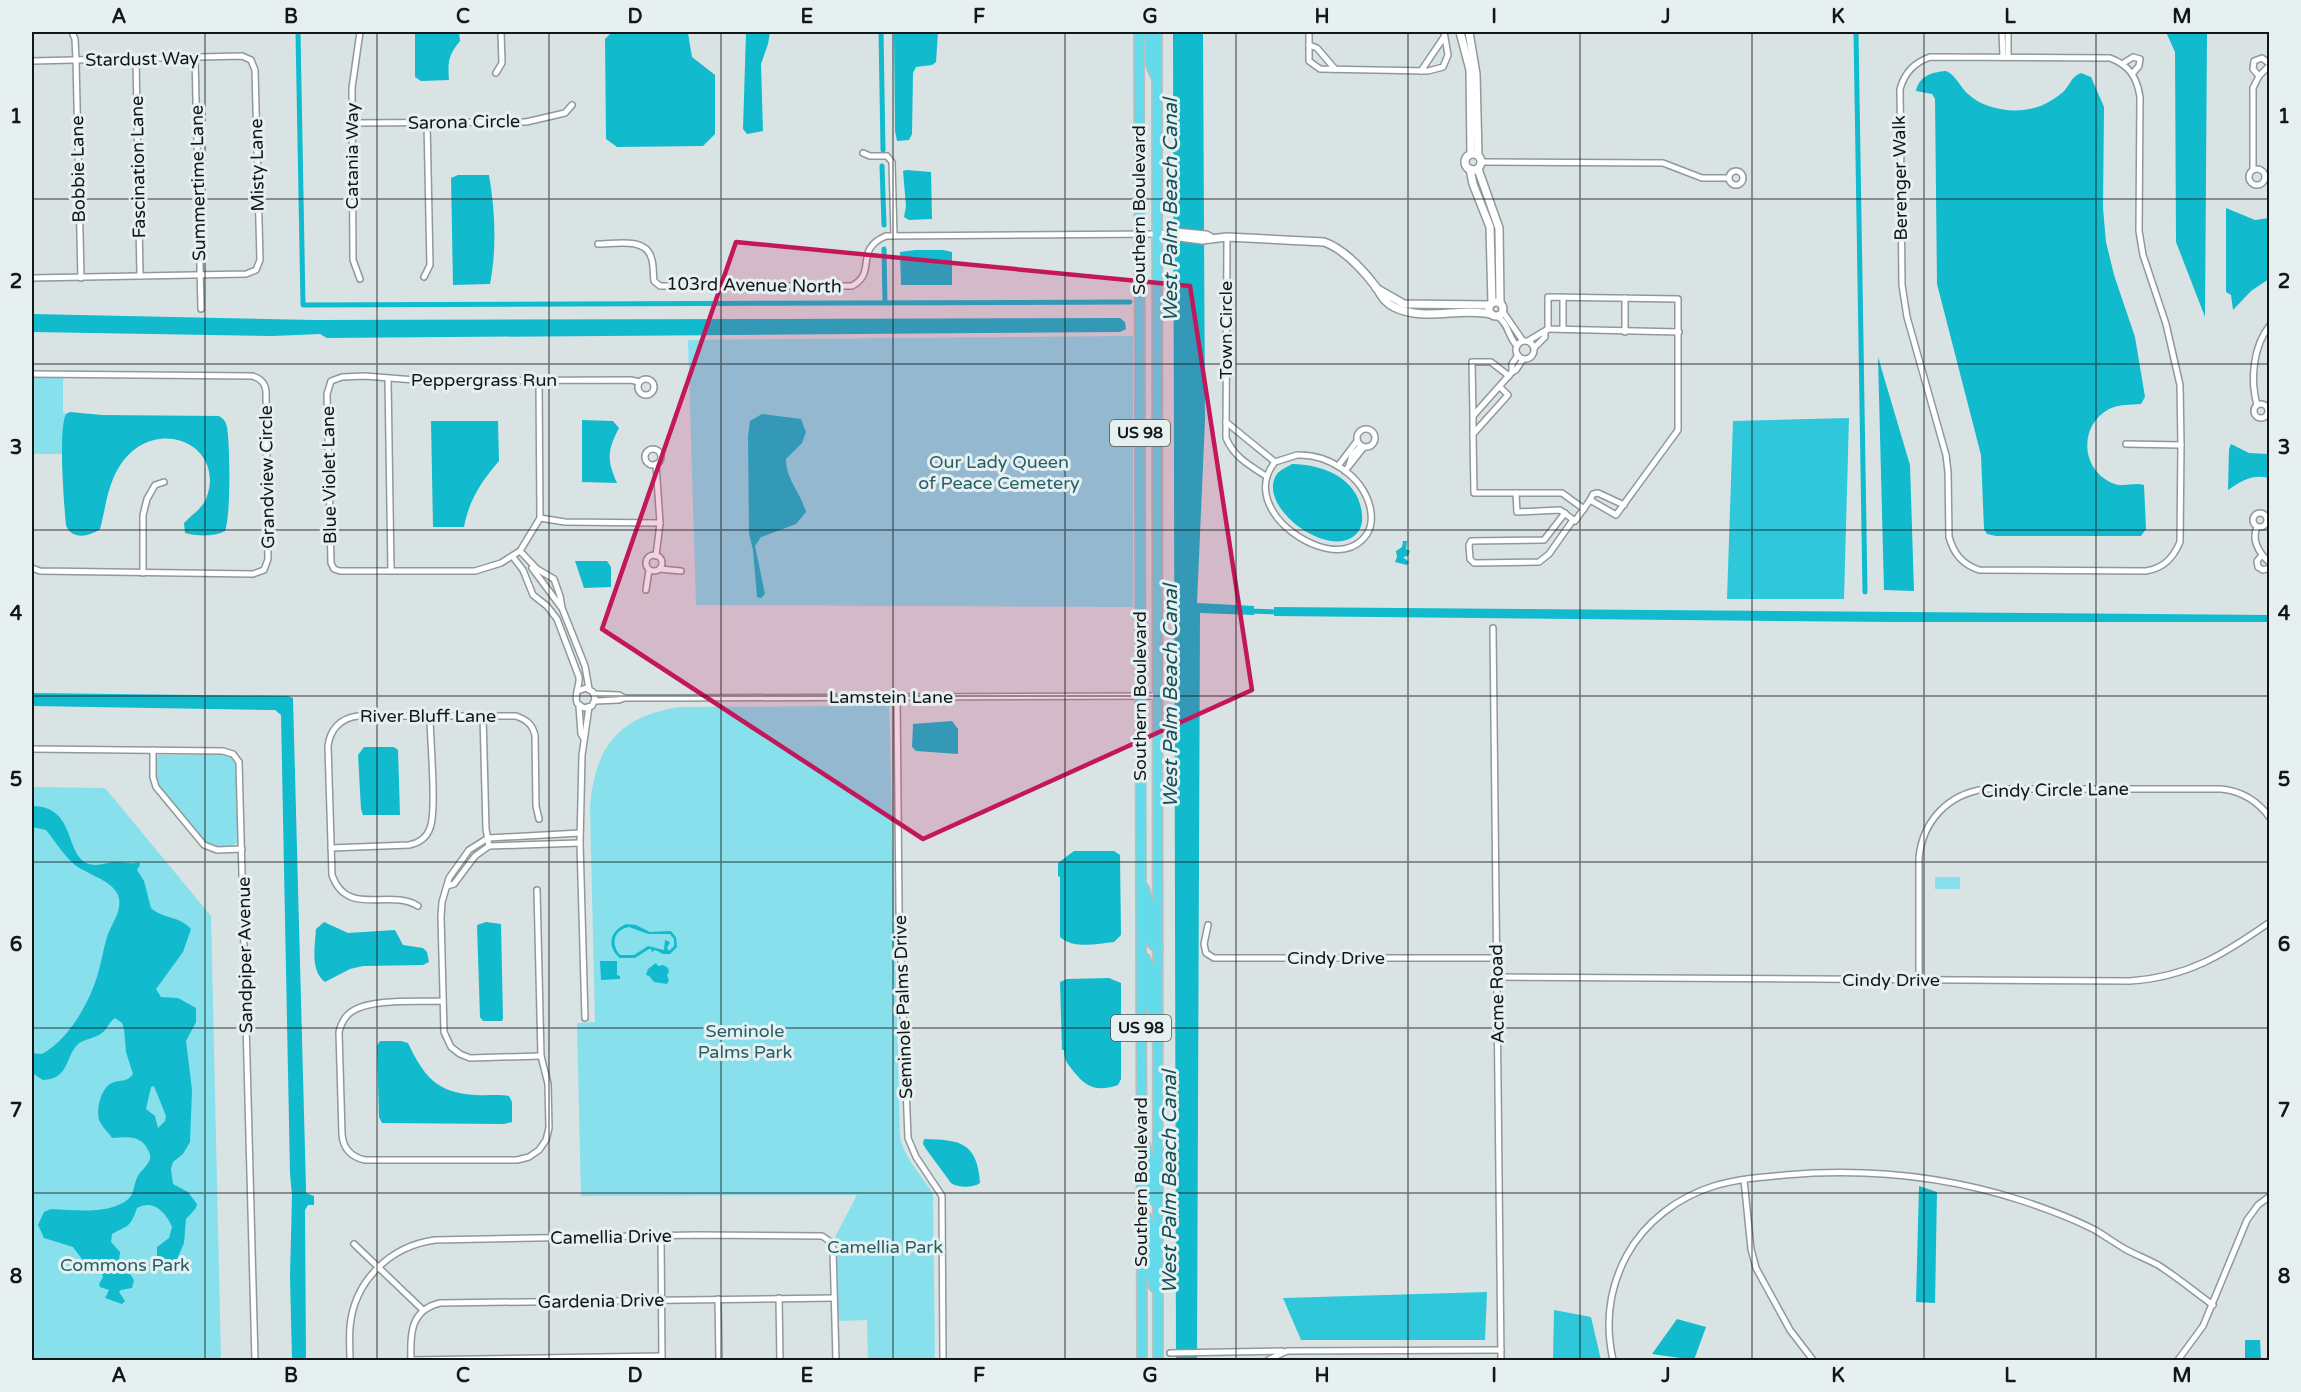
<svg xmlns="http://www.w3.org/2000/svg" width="2301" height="1392" viewBox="0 0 2301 1392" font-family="'Varela Round',sans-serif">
  <rect width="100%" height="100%" fill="#d9e3e4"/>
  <g fill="#88e0ed">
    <polygon points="1133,336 1133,607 696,605 688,340"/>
    <polygon points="32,374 63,375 63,412 66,414 64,454 32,454"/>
    <path d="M889,706l11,432c6,23 22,37 33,56l2,166h-67l-1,-40 -29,1 -1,-69 -3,-13 23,-44 -276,1 -4,-173 18,-1 -5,-213c4,-61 28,-93 90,-102z"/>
    <path d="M158,755h66l8,3 5,10 1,74c-7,6 -18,7 -27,3 -9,-4 -50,-53 -54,-63 -3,-8 -2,-20 1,-27z"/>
    <polygon points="32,787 105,788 211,916 221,1360 32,1360"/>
    <rect x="1935" y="877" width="25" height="12"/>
  </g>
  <g fill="#2fc8da">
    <polygon points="1849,418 1844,599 1727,599 1733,421"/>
    <polygon points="1487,1292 1485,1340 1301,1340 1283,1298"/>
    <polygon points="1554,1310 1591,1317 1601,1360 1553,1360"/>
  </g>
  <g fill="#11bacd" fill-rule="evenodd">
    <path d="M415,32h44l1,9c-12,15 -12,20 -11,39l-28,1 -6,-4z"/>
    <polygon points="612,32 688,33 692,57 715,75 715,134 703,146 617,147 606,139 605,39"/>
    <polygon points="746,32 770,32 768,44 761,64 763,131 747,134 743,129"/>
    <polygon points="894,32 938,32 936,62 932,65 916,67 913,73 912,134 909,140 897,141 895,131"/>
    <polygon points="1173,32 1203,32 1205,420 1197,603 1254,606 1254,615 1200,613 1197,1360 1176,1360"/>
    <polygon points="2166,32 2207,34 2205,317 2176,242 2175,52"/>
    <path d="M1946,71c10,4 14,16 22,23 18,17 52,21 75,11 6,-3 14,-8 19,-12 8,-7 9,-17 19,-20l10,4 13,30 -1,101 3,34 8,33 21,62 10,60 -4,7c-11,1 -22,0 -32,5 -30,16 -29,60 3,74 11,5 22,-1 32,2l2,44 -5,7h-145l-9,-2 -3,-5 -3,-74 -44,-171 -2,-185 -3,-5 -16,-3c3,-15 16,-19 30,-20z"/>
    <polygon points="906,170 931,172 932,219 909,220 904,217 906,206 903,171"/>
    <path d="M458,175h31c6,35 8,73 1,109l-37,1 -2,-107z"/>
    <polygon points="2226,208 2255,220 2269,218 2269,279 2251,291 2233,310 2231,295 2226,292"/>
    <polygon points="915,250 943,250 952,252 952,285 901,285 900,252"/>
    <polygon points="32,314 314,320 1120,318 1125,322 1126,329 1120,332 327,338 320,334 272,336 32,332"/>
    <polygon points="1878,357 1910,465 1914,591 1884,590"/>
    <path d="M70,412l32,3 117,1c5,3 7,6 8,11 3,18 4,88 -2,104 -10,6 -29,5 -40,2l-1,-10c7,-8 17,-13 22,-24 22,-55 -53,-87 -87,-32 -12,20 -13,40 -19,62 -11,8 -29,11 -34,-4 -2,-21 -8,-95 0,-111z"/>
    <path d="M762,414l39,5 5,13 -4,11 -16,16c0,21 15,34 20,53l-10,12 -35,13 -6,9 10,48 -4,4 -4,-1 -4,-47 -4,-16 -1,-97 2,-16z"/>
    <path d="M582,420l31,1 6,7c-12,23 -12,32 -2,55l-35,-1z"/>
    <path d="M431,421h67l1,40c-18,21 -30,39 -35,66h-31z"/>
    <path d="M2231,444l18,9 20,1v24c-17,-4 -27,3 -41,12l1,-41z"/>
    <path d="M1292,464c31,0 68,15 70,51 1,9 -2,18 -11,23 -30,17 -95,-34 -74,-64 3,-4 10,-7 15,-10z"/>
    <polygon points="1403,541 1407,541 1406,549 1410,551 1408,556 1403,557 1409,562 1407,565 1395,562 1397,557 1396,551 1402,547"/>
    <polygon points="575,561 607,561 611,567 611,587 584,588"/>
    <polygon points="1274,607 2269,615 2270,622 1891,622 1274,616"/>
    <polygon points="32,693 288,696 293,698 306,1189 306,1193 314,1196 314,1205 308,1205 305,1210 306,1360 292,1360 290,1277 292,1195 290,1174 281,715 275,710 266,710 32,706"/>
    <polygon points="952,721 958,729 958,754 916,751 912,747 913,724"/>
    <polygon points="364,747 394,747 398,750 400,815 363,815 361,809 358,755"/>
    <path d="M32,806c45,0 32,50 57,58 10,3 17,-2 27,-2 9,0 14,3 23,0l1,3 -3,5 7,11 7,27c12,11 29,8 40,21l-8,23 -27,37 5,8 17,1 18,10v14l-10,19 6,49 -2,52 -7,12 -10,8 -2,7 2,15 15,8 9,12 -1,4 -10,11 -2,24 -7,16 2,11 -7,1 -15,-14v-10l12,-9 3,-11c-6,-15 -19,-28 -35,-19 -7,20 -9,17 -25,26l-1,8 9,10 -1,10 -4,7 2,3 13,2 4,6 -2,8 -11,2 -2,2 6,9 -3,3 -17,-6 4,-8 -9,-3 -1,-3 4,-7 -2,-6 -17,-9 -11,-15 -29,-9 -6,-13 6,-13 7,-3c21,1 46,4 65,-3 23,-9 14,-17 23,-32 3,-4 7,-7 9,-11 3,-5 3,-8 0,-13 -7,-15 -21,-13 -36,-12 -3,-5 -9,-10 -12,-16 -5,-10 1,-35 12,-39 10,-4 14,0 21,-9l-7,-22 -2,-23 -2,-6 -7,-5c-6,4 -7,10 -12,14 -7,7 -19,6 -26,13 -12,13 -8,34 -34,35l-11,-7v-20l10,1c26,-14 46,-49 55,-77 4,-13 6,-27 10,-40 4,-13 18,-29 10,-44 -7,-13 -30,-19 -42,-28 -11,-9 -20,-24 -29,-35l-14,-3zM154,1086l12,30 -1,5 -7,7 -3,-12 -9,-7 5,-22z"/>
    <path d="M1074,851h40l6,4 1,80 -7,7c-17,2 -41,7 -54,-5v-60l-2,-1v-13z"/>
    <path d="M324,922l24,11 47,-3 8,15 20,3 4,4 2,10 -6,3 -60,1 -13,3 -25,13c-15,-12 -10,-35 -9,-53z"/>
    <polygon points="486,922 501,924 503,1018 502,1021 483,1021 480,1017 477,925"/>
    <path d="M626,924l10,1 14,7 21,-1 5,6 1,10 -7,7h-7l-8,-4 -3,2 -1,-3h-2l-14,9h-15c-14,-12 -10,-27 6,-34zM629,927l19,7h22l4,5v7l-5,5 -2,-3 3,-6 -5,-2 -1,10 -16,-4 -14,9h-14c-10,-12 -6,-25 9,-28z"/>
    <polygon points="600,961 617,961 617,975 620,976 620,979 601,980"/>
    <polygon points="656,963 658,966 663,965 668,968 669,972 667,975 669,980 667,984 654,982 649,976 646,975 648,969"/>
    <path d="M1109,978l12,5v96l-3,6c-21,7 -31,3 -44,-13 -6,-8 -10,-11 -10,-22h-2l-2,-68 7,-3z"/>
    <path d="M380,1041h21l7,2c16,33 28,50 68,52 11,1 23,-1 33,1l3,6v20l-8,2 -122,-1 -3,-6 -2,-71z"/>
    <path d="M924,1139c35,1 53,2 56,44 -7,5 -22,5 -29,0l-25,-34 -3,-5z"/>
    <polygon points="1919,1186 1937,1192 1935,1303 1916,1302"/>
    <polygon points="1677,1319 1706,1327 1694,1360 1652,1354"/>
    <polygon points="2245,1340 2260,1340 2261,1360 2245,1360"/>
  </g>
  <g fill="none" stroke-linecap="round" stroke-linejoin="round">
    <g stroke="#11bacd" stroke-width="5">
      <polyline points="298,32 303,305 1130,302"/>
      <polyline points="881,32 883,150"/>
      <polyline points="1856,32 1865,592"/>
      <polyline points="882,166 884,225"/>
      <polyline points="884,249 885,303"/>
      <polyline points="1249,611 1279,612"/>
    </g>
    <defs>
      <g id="minor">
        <polyline points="72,32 75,39 76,60 81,278"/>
        <polyline points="360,32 352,88 353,260 360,279"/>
        <polyline points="1309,32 1309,61 1320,69 1428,71 1443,67 1448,55 1444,32"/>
        <polyline points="2002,32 2003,57"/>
        <polyline points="2008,32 2008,57"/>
        <polyline points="1309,45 1317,48 1335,69"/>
        <polyline points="195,57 201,309"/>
        <path d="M1930,57l180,1c19,7 27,19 30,39l-1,134 4,24 23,69 14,61 1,60 -1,97c-7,16 -16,26 -34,29l-167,-1c-17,-6 -25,-16 -30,-33l-1,-65 -2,-17 -39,-138 -5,-32 -2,-196c5,-17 14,-26 30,-32z"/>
        <polyline points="136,59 140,276"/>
        <polyline points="32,61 242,56 251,60 255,70 260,260 256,270 246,274 32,278"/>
        <polyline points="2122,64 2133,57 2140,59 2139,66 2132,74"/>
        <polyline points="1421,71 1444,37"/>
        <polyline points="496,73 502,63 501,32"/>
        <polyline points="2259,76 2253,69 2254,61 2262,58 2270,64"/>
        <polyline points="352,123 526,122 565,113 572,105"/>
        <polyline points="863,153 870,156 887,156 892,162 894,235"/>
        <polyline points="1482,162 1663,163 1702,178 1728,178"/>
        <circle cx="2257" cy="177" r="8"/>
        <polyline points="2253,170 2253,88 2259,76 2270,65"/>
        <circle cx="1736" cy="178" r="7"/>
        <path d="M1227,237l-1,201c8,19 23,27 40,38"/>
        <path d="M598,244c16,0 47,-7 53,13 3,7 2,17 3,24l6,5h192c26,-14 1,-36 34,-50l271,-2"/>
        <polyline points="424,277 430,265 427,122"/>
        <polyline points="1563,297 1563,329"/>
        <polyline points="1625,298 1625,332"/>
        <polyline points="1503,312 1523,341"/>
        <path d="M1497,316c12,8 11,21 20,30"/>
        <circle cx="1525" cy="350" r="9"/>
        <polyline points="1528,341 1548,329"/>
        <polyline points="1534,348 1545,337 1545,332"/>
        <polyline points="1512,372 1512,364 1518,355"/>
        <path d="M32,374l220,2c8,2 13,6 14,15l2,168 -4,11 -11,4 -213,-3 -8,-3"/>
        <circle cx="646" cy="387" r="8"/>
        <polyline points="388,379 391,570"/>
        <polyline points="539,380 540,518 520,551 501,563 475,571 340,571 334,569 331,563 327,394 331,381 342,377 365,376 427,381 631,380 639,382"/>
        <polyline points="1500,387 1508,395 1473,434 1473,416 1512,372 1516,370 1523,359"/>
        <circle cx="2261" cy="411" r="7"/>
        <path d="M2257,405c-7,-25 -4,-59 13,-80"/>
        <polyline points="1473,416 1472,362 1491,362 1509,376"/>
        <polyline points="1226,422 1275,462"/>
        <circle cx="1366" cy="438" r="9"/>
        <polyline points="1473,434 1474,493 1516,493 1517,512 1560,510 1575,521 1590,500 1616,515 1678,430 1678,299 1548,297 1548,329 1679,332"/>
        <polyline points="2126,444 2181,445"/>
        <circle cx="653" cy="457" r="8"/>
        <path d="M1297,455c31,-1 65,20 73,52 2,9 2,19 -3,27 -23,34 -77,5 -93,-21 -11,-17 -12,-35 1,-51z"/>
        <polyline points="656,464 660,523 656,556"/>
        <polyline points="1349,465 1352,455 1361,446"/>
        <polyline points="1338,466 1357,441"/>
        <polyline points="1345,471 1364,447"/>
        <polyline points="1516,493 1562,493 1584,509"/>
        <polyline points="1590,500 1593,494 1598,493 1624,505"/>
        <circle cx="2260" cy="520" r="7"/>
        <polyline points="1565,513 1544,540 1471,541 1469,545 1470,559 1474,563 1539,562 1549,554 1573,520"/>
        <polyline points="540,518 565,522 660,523"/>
        <path d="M2257,527c-6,14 2,26 13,36"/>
        <polyline points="520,551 537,569 554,579 560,596 562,608 585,666 589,689"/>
        <polyline points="2262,555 2257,561 2258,567 2263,570 2270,568"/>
        <circle cx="654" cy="563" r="8"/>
        <path d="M513,557l10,13 10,25 14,11 10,13 22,58c1,9 -5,17 -2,26l7,5 8,-2 3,-7 -2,-7 -7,-4 -8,3"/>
        <polyline points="532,568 561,607"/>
        <polyline points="660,569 681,571"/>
        <polyline points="143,573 143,515 147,499 155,485 164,482"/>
        <polyline points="646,590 649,570"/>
        <polyline points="1493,628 1501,1360"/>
        <polyline points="594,694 619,695 624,698 673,698 1158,696"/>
        <polyline points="897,696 899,909 908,1138 916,1157 942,1196 943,1360"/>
        <polyline points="595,701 619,700 624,698"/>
        <polyline points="579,706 581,734 584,739"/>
        <polyline points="483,716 486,829 489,846"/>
        <polyline points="32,749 223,751 233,754 239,762 255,1360"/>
        <polyline points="153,750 153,777 156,787 204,845 217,850 242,849"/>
        <polyline points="489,846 580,843"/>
        <path d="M331,848l78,-3c10,-2 18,-8 21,-17 7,-17 0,-89 0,-112"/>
        <polyline points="447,886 454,884 475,856 489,846"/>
        <path d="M418,906c-28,-18 -71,12 -86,-31l-4,-129c2,-17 13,-28 30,-30h158c11,4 16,8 19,19l1,71 3,13"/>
        <polyline points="1208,925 1204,944 1206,953 1214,958 1497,958"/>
        <path d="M1497,977l633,4c58,-4 93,-26 140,-59"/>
        <path d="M1919,980v-123c4,-36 29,-63 66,-68h236c20,2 37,12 49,29"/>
        <path d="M442,1001c-24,1 -72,-3 -91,11 -7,5 -10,12 -12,20l3,102c1,14 9,23 23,26h152l12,-3 10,-7 7,-10 3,-12 -1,-44 -7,-28 -4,-166"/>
        <polyline points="585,1018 580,843 582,755 589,707"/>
        <polyline points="541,1056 470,1058 460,1054 451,1047 444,1032 441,917 442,902 449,878 469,850 488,838 580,833"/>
        <polyline points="1744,1180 1751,1249 1756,1268 1790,1330 1813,1360"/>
        <polyline points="661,1236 662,1360"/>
        <polyline points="354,1244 423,1310"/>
        <polyline points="779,1298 780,1360"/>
        <polyline points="718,1299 719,1360"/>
        <polyline points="1170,1353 1282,1351"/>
        <path d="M350,1360c0,-10 -1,-22 0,-33 4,-46 40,-81 85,-87l262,-5 125,1 9,6 2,7 3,111"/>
        <path d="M411,1360c-1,-25 -1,-50 29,-57l394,-5"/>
        <polyline points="411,1360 662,1356"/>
        <polyline points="1268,1360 1287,1351 1501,1350"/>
        <path d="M1613,1360c-8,-36 -4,-72 14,-105 18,-33 51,-58 87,-69 23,-7 48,-9 71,-11 81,-7 161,1 238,26 24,8 49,17 72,29 10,6 20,13 30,19 11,6 22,10 33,16 19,12 37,27 55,40"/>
        <polyline points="2178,1360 2203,1326 2247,1220 2258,1205 2270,1196"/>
      </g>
      <g id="tertiary">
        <polyline points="1460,32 1470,70 1471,154"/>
        <polyline points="1469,32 1476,74 1478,155"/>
        <circle cx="1473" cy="162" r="8"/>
        <polyline points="1470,169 1473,184 1490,227 1492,303"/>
        <polyline points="1478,169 1499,228 1500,302"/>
        <path d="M1157,234l45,6 25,-3 97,5c20,7 39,28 52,45 6,9 8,15 18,20 30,15 66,0 97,7"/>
        <polyline points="1170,235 1174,232 1206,235 1210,237"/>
        <polyline points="1376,288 1404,304 1490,305"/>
        <circle cx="1496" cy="309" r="7"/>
      </g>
      <g id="trunk">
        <polyline points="1139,32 1142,1360"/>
        <polyline points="1149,32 1150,63 1155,75"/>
        <polyline points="1157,32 1158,1360"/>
        <polyline points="1144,888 1150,908 1150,940 1153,945 1158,946"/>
        <polyline points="1141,956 1145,958 1149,968 1149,1000 1155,1019"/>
        <polyline points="1145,1144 1150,1164 1150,1198 1158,1203"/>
        <path d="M1141,1210c15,12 6,41 8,57 1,7 4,13 5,20"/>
      </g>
    </defs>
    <use href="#minor" stroke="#90999a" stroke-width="8"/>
    <use href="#tertiary" stroke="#90999a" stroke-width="10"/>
    <use href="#trunk" stroke="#bdbebe" stroke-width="12"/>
    <use href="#minor" stroke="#fff" stroke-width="5"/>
    <use href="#tertiary" stroke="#fff" stroke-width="7"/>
    <use href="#trunk" stroke="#64dbea" stroke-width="9"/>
  </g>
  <path fill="#c2185b" fill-opacity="0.2" stroke="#c2185b" stroke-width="4.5" stroke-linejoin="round" d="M736,242l454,44 62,404 -329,149 -321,-210z"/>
  <path fill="none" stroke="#141718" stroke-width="1.5" stroke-opacity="0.55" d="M205,32v1328M377,32v1328M549,32v1328M721,32v1328M893,32v1328M1065,32v1328M1236,32v1328M1408,32v1328M1580,32v1328M1752,32v1328M1924,32v1328M2096,32v1328M32,199h2238M32,364h2238M32,530h2238M32,696h2238M32,862h2238M32,1028h2238M32,1193h2238"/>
  <g text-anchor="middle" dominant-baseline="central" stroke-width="6" stroke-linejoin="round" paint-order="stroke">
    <g fill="#e6f0f1" stroke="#535859" stroke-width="1.5">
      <rect x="1110" y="420" width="60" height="26" rx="4.5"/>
      <rect x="1111" y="1015" width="60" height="26" rx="4.5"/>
    </g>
    <g font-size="16" font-weight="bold" fill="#141718">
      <text x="1140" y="433">US 98</text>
      <text x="1141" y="1028">US 98</text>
    </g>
    <g font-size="18" fill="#141718" stroke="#e6f0f1">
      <text transform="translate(142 59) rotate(-1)">Stardust Way</text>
      <text transform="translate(464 122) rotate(-1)">Sarona Circle</text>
      <text transform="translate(352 156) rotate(-90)">Catania Way</text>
      <text transform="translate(257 165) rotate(-91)">Misty Lane</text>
      <text transform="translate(138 167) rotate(-91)">Fascination Lane</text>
      <text transform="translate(78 169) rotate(-91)">Bobbie Lane</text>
      <text transform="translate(1900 178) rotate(-91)">Berenger Walk</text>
      <text transform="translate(198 183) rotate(-91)">Summertime Lane</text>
      <text transform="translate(1139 210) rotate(-90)">Southern Boulevard</text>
      <text transform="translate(754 285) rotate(1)">103rd Avenue North</text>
      <text transform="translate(1226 330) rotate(-90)">Town Circle</text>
      <text x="484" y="380">Peppergrass Run</text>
      <text transform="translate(329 475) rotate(-91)">Blue Violet Lane</text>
      <text transform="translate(267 477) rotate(-91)">Grandview Circle</text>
      <text transform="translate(1140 696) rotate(-90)">Southern Boulevard</text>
      <text x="891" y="697">Lamstein Lane</text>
      <text x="428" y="716">River Bluff Lane</text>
      <text transform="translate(2055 790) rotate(-1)">Cindy Circle Lane</text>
      <text transform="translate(245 955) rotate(-91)">Sandpiper Avenue</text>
      <text x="1336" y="958">Cindy Drive</text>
      <text x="1891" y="980">Cindy Drive</text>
      <text transform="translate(1497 994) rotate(-91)">Acme Road</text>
      <text transform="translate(903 1007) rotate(-92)">Seminole Palms Drive</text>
      <text transform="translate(1141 1182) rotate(-90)">Southern Boulevard</text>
      <text transform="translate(611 1237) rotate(-1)">Camellia Drive</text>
      <text transform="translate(601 1301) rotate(-1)">Gardenia Drive</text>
    </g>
    <g font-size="18" fill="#255f67" stroke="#e6f0f1">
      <text x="999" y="462">Our Lady Queen<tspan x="999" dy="21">of Peace Cemetery</tspan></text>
      <text x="745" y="1031">Seminole<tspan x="745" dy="21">Palms Park</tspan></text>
      <text x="885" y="1247">Camellia Park</text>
      <text x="125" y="1265">Commons Park</text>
    </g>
    <g font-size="20" font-style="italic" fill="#145159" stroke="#e6f0f1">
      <text transform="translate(1171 210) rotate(-90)">West Palm Beach Canal</text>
      <text transform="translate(1171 696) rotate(-90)">West Palm Beach Canal</text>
      <text transform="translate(1170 1182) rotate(-90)">West Palm Beach Canal</text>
    </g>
  </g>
  <rect width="2301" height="1392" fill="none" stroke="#e6f0f1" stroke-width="66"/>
  <rect x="33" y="33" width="2235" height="1326" fill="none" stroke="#141718" stroke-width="2"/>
  <g font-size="20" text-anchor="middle" font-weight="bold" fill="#141718">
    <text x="119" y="23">A</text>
    <text x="291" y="23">B</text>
    <text x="463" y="23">C</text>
    <text x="635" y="23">D</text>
    <text x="807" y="23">E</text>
    <text x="979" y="23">F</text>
    <text x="1150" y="23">G</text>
    <text x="1322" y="23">H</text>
    <text x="1494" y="23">I</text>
    <text x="1666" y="23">J</text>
    <text x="1838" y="23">K</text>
    <text x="2010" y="23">L</text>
    <text x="2182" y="23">M</text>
    <text x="16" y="123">1</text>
    <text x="2284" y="123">1</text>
    <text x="16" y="288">2</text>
    <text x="2284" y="288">2</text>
    <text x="16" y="454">3</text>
    <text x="2284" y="454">3</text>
    <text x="16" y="620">4</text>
    <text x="2284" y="620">4</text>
    <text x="16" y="786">5</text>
    <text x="2284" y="786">5</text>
    <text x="16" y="951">6</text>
    <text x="2284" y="951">6</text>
    <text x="16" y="1117">7</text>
    <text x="2284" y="1117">7</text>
    <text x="16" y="1283">8</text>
    <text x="2284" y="1283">8</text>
    <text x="119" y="1382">A</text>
    <text x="291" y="1382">B</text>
    <text x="463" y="1382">C</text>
    <text x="635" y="1382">D</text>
    <text x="807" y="1382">E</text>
    <text x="979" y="1382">F</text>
    <text x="1150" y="1382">G</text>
    <text x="1322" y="1382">H</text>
    <text x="1494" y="1382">I</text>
    <text x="1666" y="1382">J</text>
    <text x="1838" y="1382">K</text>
    <text x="2010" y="1382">L</text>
    <text x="2182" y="1382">M</text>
  </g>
</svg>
